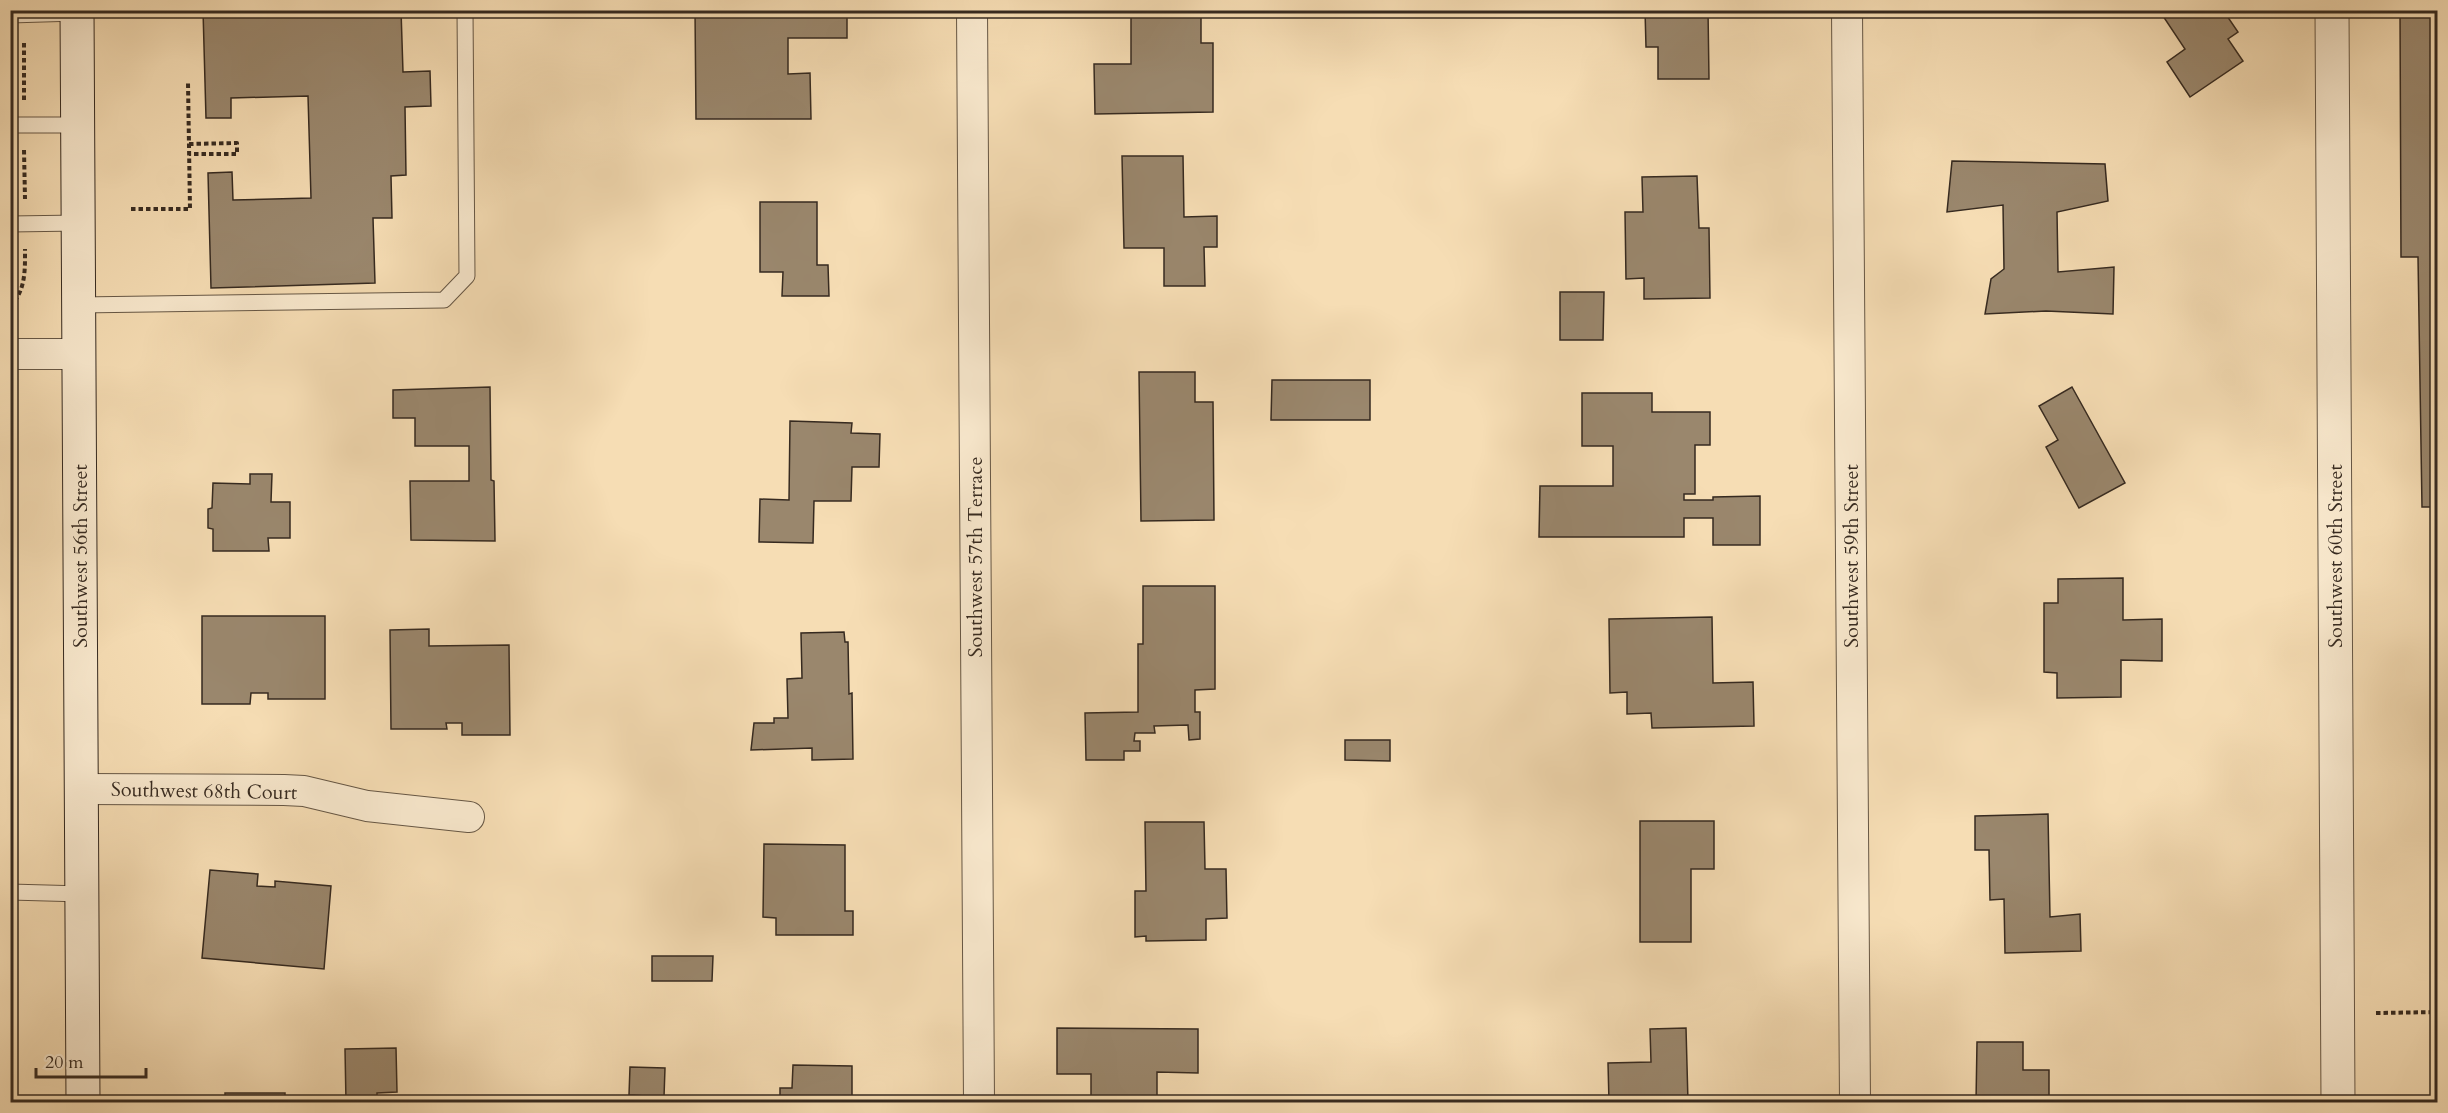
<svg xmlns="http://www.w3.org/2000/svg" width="2448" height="1113" viewBox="0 0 2448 1113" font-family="Cardo,serif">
  <rect width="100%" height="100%" fill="#f6ddb4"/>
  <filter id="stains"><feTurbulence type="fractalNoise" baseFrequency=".00333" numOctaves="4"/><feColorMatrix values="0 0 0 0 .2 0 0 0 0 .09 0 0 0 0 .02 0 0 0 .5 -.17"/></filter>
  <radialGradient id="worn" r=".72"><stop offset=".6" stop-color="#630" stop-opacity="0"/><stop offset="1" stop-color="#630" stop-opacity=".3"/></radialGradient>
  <g fill="#9a876d" stroke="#362a20" stroke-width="1.5">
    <polygon points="203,10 401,10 403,72 430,71 431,106 405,107 406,175 391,176 392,218 373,218 375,283 211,288 208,173 232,172 233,200 311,198 308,96 231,98 231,118 206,118"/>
    <polygon points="695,10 847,10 847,38 788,38 788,74 810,73 811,119 696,119"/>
    <polygon points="1131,10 1201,10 1201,43 1213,43 1213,112 1095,114 1094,64 1131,64"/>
    <polygon points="1645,10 1708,10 1709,79 1658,79 1658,47 1646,47"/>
    <polygon points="2159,10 2223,10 2238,32 2228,39 2243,61 2190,97 2167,62 2185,49"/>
    <polygon points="2400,10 2438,10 2438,507 2422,507 2418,257 2401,257"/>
    <polygon points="1122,156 1183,156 1184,217 1217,216 1217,247 1204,247 1205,286 1164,286 1164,248 1124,248"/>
    <polygon points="1952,161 2105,164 2108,201 2057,212 2058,272 2114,267 2113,314 2046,311 1985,314 1991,279 2004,269 2003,205 1947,212"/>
    <polygon points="1697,176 1699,228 1709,228 1710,298 1644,299 1644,278 1626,279 1625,212 1643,212 1642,177"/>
    <polygon points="760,202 817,202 817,265 828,265 829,296 782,296 783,272 760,272"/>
    <polygon points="1560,292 1604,292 1603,340 1560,340"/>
    <polygon points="1139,372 1195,372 1195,402 1213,402 1214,520 1141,521"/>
    <polygon points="1272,380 1370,380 1370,420 1271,420"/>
    <polygon points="490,387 491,480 494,481 495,541 411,540 410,481 469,481 469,446 415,446 415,418 393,418 393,390"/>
    <polygon points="2072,387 2125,483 2079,508 2046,447 2058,440 2039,406"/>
    <polygon points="1582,393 1652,393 1652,412 1710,412 1710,445 1695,445 1695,494 1684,494 1684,500 1713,500 1713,497 1760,496 1760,545 1713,545 1713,518 1684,518 1684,537 1539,537 1540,486 1613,486 1613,446 1582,446"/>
    <polygon points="790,421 852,423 851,433 880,434 879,467 852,467 851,501 814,501 813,543 759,542 760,499 789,500"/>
    <polygon points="250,474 272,474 271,502 290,502 290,538 268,538 269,551 213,551 213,529 208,528 208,509 212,508 213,483 250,484"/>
    <polygon points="2123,578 2123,620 2162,619 2162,661 2121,660 2121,697 2057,698 2057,673 2044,672 2044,603 2058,603 2058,579"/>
    <polygon points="1143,586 1215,586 1215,689 1195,690 1195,712 1200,712 1200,739 1189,740 1188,725 1154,726 1155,733 1135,733 1134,741 1140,741 1140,751 1124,751 1124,760 1086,760 1085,713 1138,712 1138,644 1143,644"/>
    <polygon points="202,616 325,616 325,699 268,699 268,693 251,693 250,704 202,704"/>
    <polygon points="1712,617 1713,683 1753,682 1754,726 1652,728 1651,713 1627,714 1627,692 1610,693 1609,619"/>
    <polygon points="429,629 429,646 509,645 510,735 462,735 462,723 446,723 447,729 391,729 390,630"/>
    <polygon points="844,632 845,642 848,642 849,694 852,693 853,759 812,760 812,748 751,750 754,723 774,723 774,718 788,718 787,679 802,678 801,633"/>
    <polygon points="1345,740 1390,740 1390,761 1345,760"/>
    <polygon points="2048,814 2050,917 2080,914 2081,951 2005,953 2004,899 1990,900 1989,850 1975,850 1975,816"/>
    <polygon points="1640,821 1714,821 1714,869 1691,869 1691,942 1640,942"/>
    <polygon points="1145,822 1204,822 1205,869 1226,869 1227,918 1206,919 1206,940 1146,941 1146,936 1135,937 1135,891 1146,891"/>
    <polygon points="764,844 845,845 845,911 853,911 853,935 776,935 776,918 763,917"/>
    <polygon points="210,870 258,874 257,886 275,887 275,881 331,886 324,969 202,958"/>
    <polygon points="652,956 713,956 712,981 652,981"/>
    <polygon points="1057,1028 1198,1029 1198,1073 1157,1072 1157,1102 1091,1102 1091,1074 1057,1074"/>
    <polygon points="1686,1028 1688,1102 1609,1102 1608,1063 1651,1062 1650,1029"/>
    <polygon points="1977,1042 2023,1042 2023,1070 2049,1070 2049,1102 1976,1102"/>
    <polygon points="396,1048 397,1092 377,1093 377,1102 346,1102 345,1049"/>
    <polygon points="793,1065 852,1066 852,1102 780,1102 780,1088 792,1088"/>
    <polygon points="630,1067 665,1068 664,1097 629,1095"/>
    <rect x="225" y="1093" width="60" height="9"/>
  </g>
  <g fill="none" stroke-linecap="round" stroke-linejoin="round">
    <defs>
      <g id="service">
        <polyline points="10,15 77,13"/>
        <polyline points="10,125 78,125"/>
        <polyline points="10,224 79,223"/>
        <polyline points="79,305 444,300 467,276 465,10"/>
        <polyline points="10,892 83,894"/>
      </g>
      <g id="minor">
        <polyline points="972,10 979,1102"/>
        <polyline points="1847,10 1855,1102"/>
        <polyline points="10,354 79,354"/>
        <polyline points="82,789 284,790 304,791 367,806 469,817"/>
      </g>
      <polyline id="tertiary" points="2332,10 2338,1102"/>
      <polyline id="secondary" points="77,10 83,1102"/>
    </defs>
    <use href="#service" stroke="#665745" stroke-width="17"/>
    <use href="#minor" stroke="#665745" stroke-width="32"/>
    <use href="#tertiary" stroke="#665745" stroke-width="35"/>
    <use href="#secondary" stroke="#362a20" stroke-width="35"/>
    <g stroke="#362a20" stroke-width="4" stroke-dasharray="4.5 3" stroke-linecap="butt">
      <polyline points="24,100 24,42"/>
      <polyline points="189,144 237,143 237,154 189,154"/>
      <polyline points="24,150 25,199"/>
      <polyline points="131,209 190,209 188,83"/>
      <path d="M10,307c16,-17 15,-37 15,-58"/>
      <polyline points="10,311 12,322"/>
      <polyline points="10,408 15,402 14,386"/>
      <polyline points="10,571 12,868"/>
      <polyline points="12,917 13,1102"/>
      <polyline points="2376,1013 2438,1012"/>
    </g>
    <use href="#service" stroke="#f9e9ce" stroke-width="15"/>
    <use href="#minor" stroke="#f9e9ce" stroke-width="30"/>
    <use href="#tertiary" stroke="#f9e9ce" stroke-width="33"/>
    <use href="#secondary" stroke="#f9e9ce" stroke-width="33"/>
  </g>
  <g text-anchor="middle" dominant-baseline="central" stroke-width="5" stroke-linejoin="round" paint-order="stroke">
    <g font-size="20" fill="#362a20" stroke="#f9e9ce">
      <text transform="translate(80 556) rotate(-90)">Southwest 56th Street</text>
      <text transform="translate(1851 556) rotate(-90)">Southwest 59th Street</text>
      <text transform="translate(2335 556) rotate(-90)">Southwest 60th Street</text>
      <text transform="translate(975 557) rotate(-90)">Southwest 57th Terrace</text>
      <text transform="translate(204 791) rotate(1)">Southwest 68th Court</text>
    </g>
  </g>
  <rect width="2448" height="1113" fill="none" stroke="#f6ddb4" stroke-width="36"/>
  <rect x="12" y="12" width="2424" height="1089" fill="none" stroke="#362a20" stroke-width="3"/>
  <rect x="18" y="18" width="2412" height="1077" fill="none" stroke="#362a20" stroke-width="1.5"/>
  <path d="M36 1068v9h110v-9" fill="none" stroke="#362a20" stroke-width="3"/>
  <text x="45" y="1068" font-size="18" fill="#362a20" stroke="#f9e9ce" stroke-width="4.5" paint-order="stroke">20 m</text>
  <rect width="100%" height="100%" filter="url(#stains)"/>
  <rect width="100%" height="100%" fill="url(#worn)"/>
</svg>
